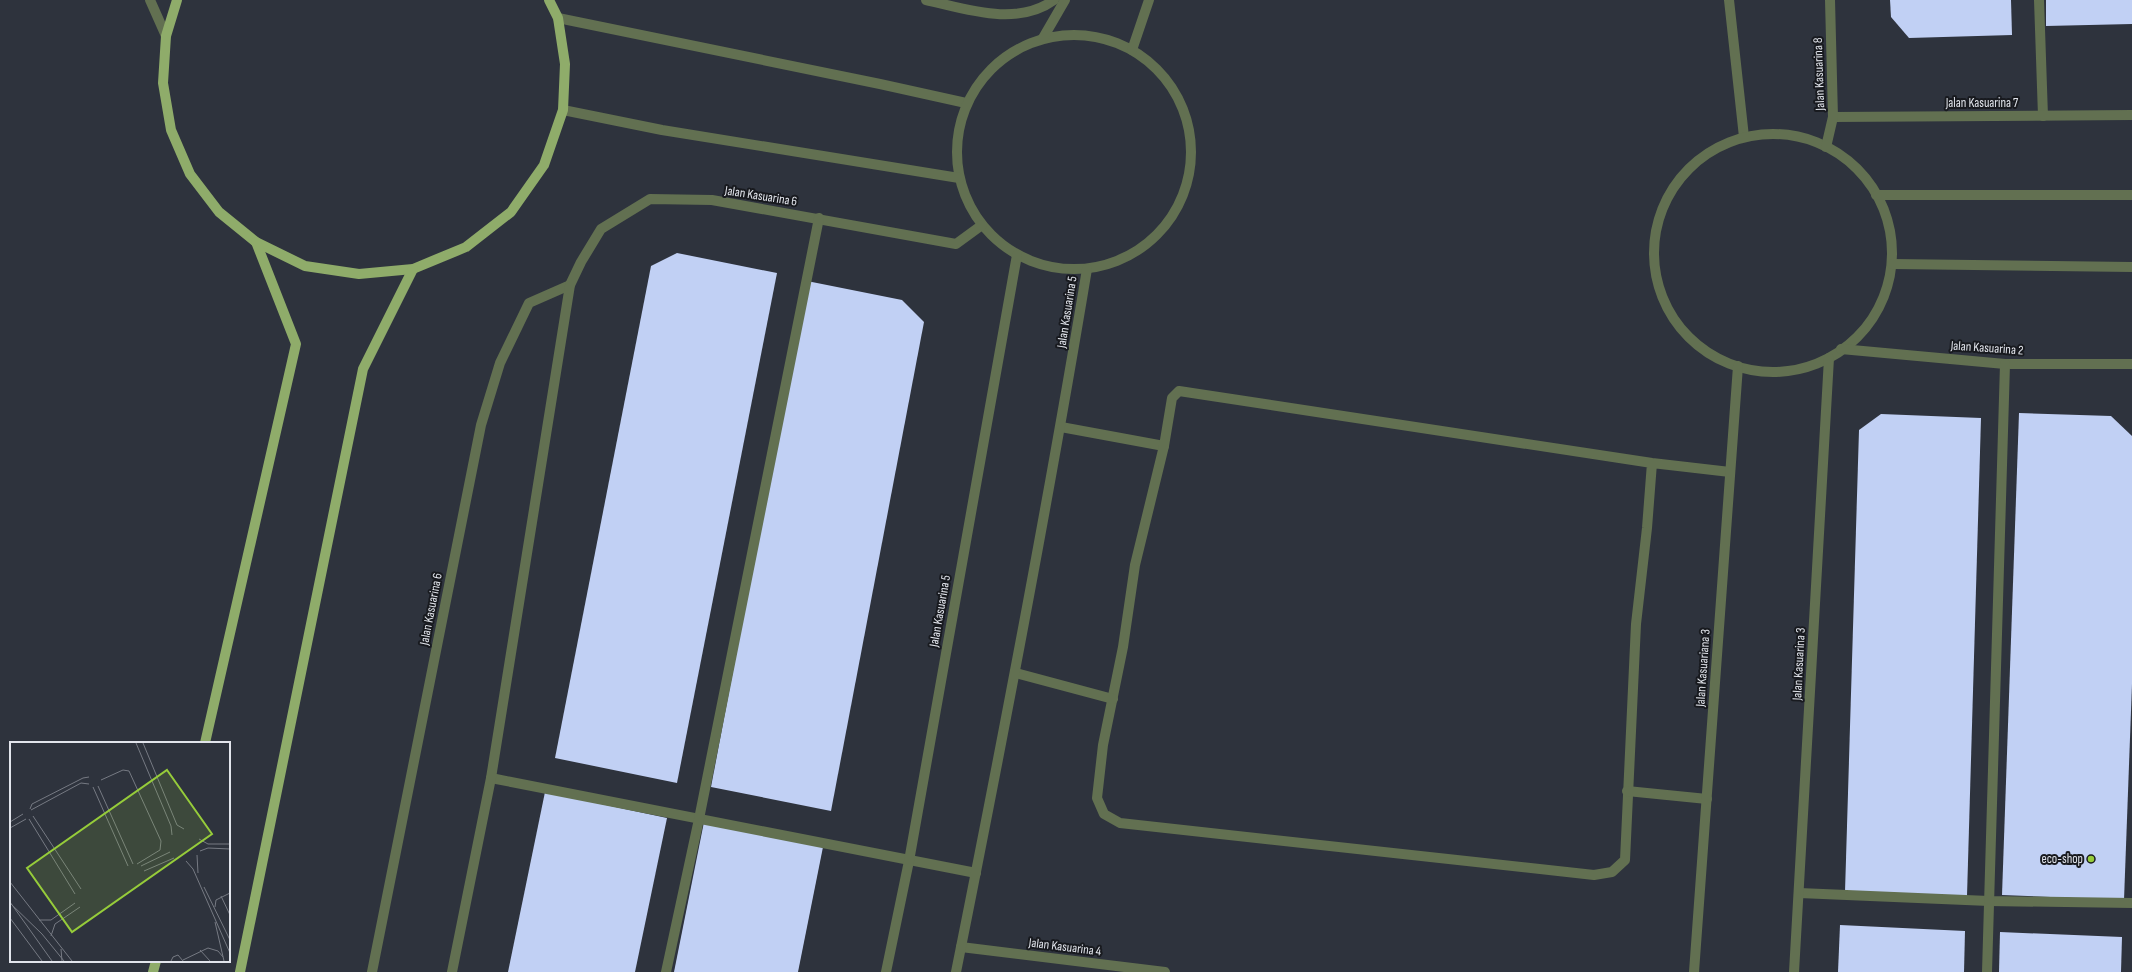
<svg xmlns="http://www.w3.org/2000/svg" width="2132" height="972" viewBox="0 0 2132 972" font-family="'Sofia Sans Condensed',sans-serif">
  <rect width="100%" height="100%" fill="#2e333d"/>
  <g fill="#c1d0f4">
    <polygon points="1890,0 2011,0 2012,35 1909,38 1891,17"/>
    <polygon points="2046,0 2132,0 2132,24 2046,26"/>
    <polygon points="677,253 777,273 677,783 555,758 651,266"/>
    <polygon points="807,281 902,300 924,322 831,811 711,787"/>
    <polygon points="2019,413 2111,416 2132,436 2132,684 2124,900 2002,895"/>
    <polygon points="1881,414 1981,418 1967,896 1845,892 1859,430"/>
    <polygon points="545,792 667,818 635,972 508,972"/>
    <polygon points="704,822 823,847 798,972 674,972"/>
    <polygon points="1840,925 1965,931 1964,972 1838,972"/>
    <polygon points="2000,932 2122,937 2121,972 1999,972"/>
  </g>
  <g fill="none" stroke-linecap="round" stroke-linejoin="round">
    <g stroke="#627051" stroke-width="10">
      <polyline points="150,0 166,36"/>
      <path d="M926,0c40,9 91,27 128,0"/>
      <polyline points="1729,0 1744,137"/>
      <polyline points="2039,0 2043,116"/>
      <polyline points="558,18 880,84 966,103"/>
      <circle cx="1074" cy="152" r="117"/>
      <polyline points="1043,38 1065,0"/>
      <polyline points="1132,50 1149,0"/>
      <polyline points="563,110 662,130 959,178"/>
      <polyline points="1833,117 2132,115"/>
      <circle cx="1773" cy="253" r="119"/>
      <polyline points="1826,147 1833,117 1830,0"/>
      <polyline points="1876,195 2132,195"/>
      <polyline points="1892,264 2132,267"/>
      <polyline points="1841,349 2005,364 2132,364"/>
      <polyline points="1061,427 1164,446"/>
      <polyline points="1652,463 1647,528 1636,624 1625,860 1612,872 1594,875 1120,823 1104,814 1097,798 1103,745 1123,647 1135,565 1164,446 1172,398 1179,391 1652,463 1730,472"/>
      <polyline points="1016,673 1113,699"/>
      <polyline points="491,778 976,873"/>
      <polyline points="1627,791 1707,799"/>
      <polyline points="1799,893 1989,901 2132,903"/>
      <polyline points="961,947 1165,972"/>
      <polyline points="372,972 481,425 500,363 529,303 570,285"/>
      <polyline points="452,972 491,778 570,285 581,262 601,229 650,199 712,200 956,244 982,225"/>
      <polyline points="666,972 699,819 819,218"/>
      <polyline points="886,972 909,861 1017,255"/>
      <path d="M956,972c47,-234 92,-468 131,-703"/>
      <polyline points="1694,972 1738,366"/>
      <polyline points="1794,972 1829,358"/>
      <polyline points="1987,972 2005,364"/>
    </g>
    <g stroke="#8fac6a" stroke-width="10">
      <polyline points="177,0 166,36 163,83 171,130 190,174 219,212 256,242 305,266 359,274 413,269 466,247 511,212 544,165 563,110 565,64 558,18 549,0"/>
      <polyline points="205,743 296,344 256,242"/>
      <polyline points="153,972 156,961"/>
      <polyline points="240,972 363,369 413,269"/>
    </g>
  </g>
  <circle fill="#96cc3a" stroke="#181a1f" stroke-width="1.5" cx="2091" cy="859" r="4"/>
  <g text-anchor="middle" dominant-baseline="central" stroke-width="4" stroke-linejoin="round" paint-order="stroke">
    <g font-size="13" fill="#e2e5ec" stroke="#181a1f">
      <text transform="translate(1819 74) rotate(-92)">Jalan Kasuarina 8</text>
      <text x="1982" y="103">Jalan Kasuarina 7</text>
      <text transform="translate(761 196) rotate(9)">Jalan Kasuarina 6</text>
      <text transform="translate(1067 312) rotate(-81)">Jalan Kasuarina 5</text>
      <text transform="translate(1987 348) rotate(4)">Jalan Kasuarina 2</text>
      <text transform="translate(431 609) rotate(-79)">Jalan Kasuarina 6</text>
      <text transform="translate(940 611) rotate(-80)">Jalan Kasuarina 5</text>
      <text transform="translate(1799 664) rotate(-87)">Jalan Kasuarina 3</text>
      <text transform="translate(1703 668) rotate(-86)">Jalan Kasuariana 3</text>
      <text transform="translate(1065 947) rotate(7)">Jalan Kasuarina 4</text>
    </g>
    <g font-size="13" fill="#e2e5ec" stroke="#181a1f" text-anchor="end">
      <text x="2083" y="859">eco-shop</text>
    </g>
  </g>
  <g transform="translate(10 742)">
    <rect width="220" height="220" fill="#2e333d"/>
    <path fill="none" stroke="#767a83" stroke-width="1" d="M126,1l35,83 1,9M133,1l34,82 7,4M91,38l22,-10 6,1 32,70 -1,9 -23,14M88,44l35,78M83,45l35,79M20,67l2,-5 51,-26 6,-1M21,68l50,-27 8,1M23,74l48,73M19,77l46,75M0,80l13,-8M0,86l16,-9M189,97l9,5h22M190,109l8,-3 22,1M187,113l1,18M176,119l7,8 37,84M131,124l29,-14M134,129l30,-13M0,140l62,79M194,145l26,53M211,154l9,19M0,160l42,59M0,161l32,31 22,27M205,165l1,-7 14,-7M0,176l32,43M29,178h12l24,-17M205,180l9,39M41,194l4,-12 25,-17M51,207l1,12M190,208l10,11M173,218l25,-12 10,3 5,6M161,219l2,-4 5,-2 5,6"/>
    <path fill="#96cc3a" fill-opacity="0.15" stroke="#96cc3a" stroke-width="2" d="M157,28l45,64 -140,98 -45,-64z"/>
    <rect width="220" height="220" fill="none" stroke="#e2e5ec" stroke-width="2"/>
  </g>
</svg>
